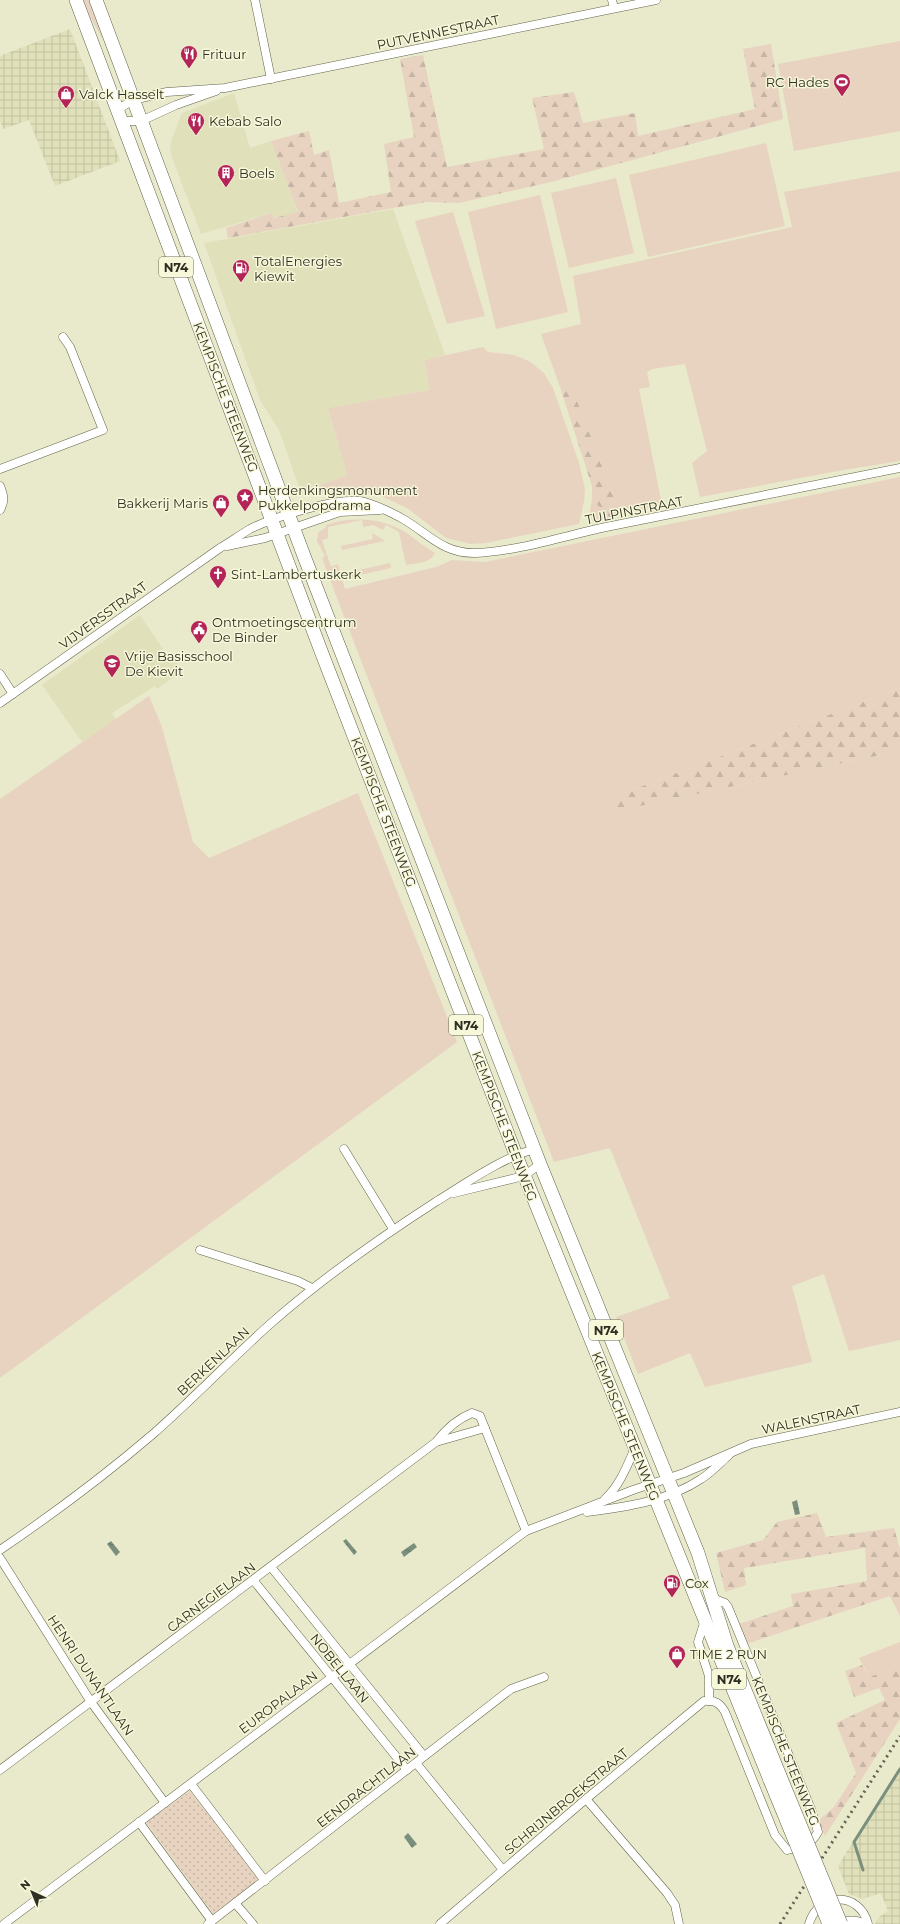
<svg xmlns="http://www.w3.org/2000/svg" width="900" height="1924" viewBox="0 0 900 1924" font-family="Montserrat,sans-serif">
  <defs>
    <pattern id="industrial-grid" width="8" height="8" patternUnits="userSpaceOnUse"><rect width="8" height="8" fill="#e0e0bb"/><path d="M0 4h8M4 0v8" fill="none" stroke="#c0c0a0"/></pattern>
    <pattern id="forest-firs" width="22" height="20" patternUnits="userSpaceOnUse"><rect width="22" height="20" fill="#e7d3c0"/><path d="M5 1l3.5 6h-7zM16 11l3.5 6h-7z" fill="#c6b5a5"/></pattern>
    <pattern id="park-dots" width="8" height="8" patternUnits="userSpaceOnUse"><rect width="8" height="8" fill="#e7d3c0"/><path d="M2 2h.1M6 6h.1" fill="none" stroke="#c6b5a5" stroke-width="1.8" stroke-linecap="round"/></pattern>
    <pattern id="water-ripples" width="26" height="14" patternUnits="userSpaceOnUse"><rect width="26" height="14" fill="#7a907c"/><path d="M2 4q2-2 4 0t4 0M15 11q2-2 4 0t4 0" fill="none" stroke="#647665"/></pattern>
  </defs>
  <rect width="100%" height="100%" fill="#e9e9cc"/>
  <g fill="#e0e0bb">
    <polygon points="234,93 250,148 271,141 298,213 274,218 272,213 201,234 171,155 170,144 182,113"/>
    <polygon points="393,209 445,355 424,360 430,390 328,408 347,475 307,490 308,493 304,493 299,487 279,430 260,400 204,243"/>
    <polygon points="140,615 171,661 175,659 182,671 157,689 155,686 112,713 116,720 82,742 42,685"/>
  </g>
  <g fill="url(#industrial-grid)">
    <polygon points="70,29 120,161 55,186 29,120 3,129 0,121 0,56"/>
    <polygon points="900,1766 900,1924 875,1924 879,1917 888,1911 881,1893 863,1899 849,1894 838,1866"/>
  </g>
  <g fill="#e7d3c0">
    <polygon points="81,0 92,0 105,37 102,38"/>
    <polygon points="900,41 900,131 794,151 778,64"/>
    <polygon points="766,143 785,226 648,257 629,175"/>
    <polygon points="900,171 900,461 843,470 700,497 692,463 707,451 685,364 652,369 647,372 650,387 639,389 662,505 621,515 570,384 560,387 541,334 581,324 573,276 792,227 784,192"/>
    <polygon points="616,178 634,253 569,268 551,193"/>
    <polygon points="540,195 568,312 496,329 468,212"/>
    <polygon points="453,212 485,316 447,324 415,221"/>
    <polygon points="483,347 488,352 514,355 529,361 544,373 553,388 579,463 585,489 584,501 579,524 486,543 471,544 446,538 407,508 379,495 349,489 308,493 307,490 347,475 328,408 430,390 424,360"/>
    <path d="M900,477v211l-294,112 5,12 289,-61v589l-51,11 -25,-77 -32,12 20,76 -107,25 -15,-34 -52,21 -22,-57 54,-19 -60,-150 -56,14 -219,-569 -13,-35 3,-2 -8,-15 1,-8 8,-6v-2c27,-9 56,-7 81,8 9,7 18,14 28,20 -4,10 -19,10 -29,12l-7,-33 -13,-7 -3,5 -10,-5 -10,2 -1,-7 -34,7v11l-6,2 9,27 7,-3 7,25 91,-22 16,-7 33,2z"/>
    <polygon points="592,499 610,518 592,521 590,511"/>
    <polygon points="372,533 385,541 342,550 341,546 373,539"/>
    <polygon points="390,563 391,568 351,577 350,572"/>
    <polygon points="149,696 162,727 193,842 209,858 358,793 457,1042 0,1378 0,799"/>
    <polygon points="900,1642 900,1659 893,1667 870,1677 859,1658"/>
  </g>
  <g fill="url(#forest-firs)">
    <polygon points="771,44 783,119 551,182 459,203 426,202 228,238 226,228 272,213 274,218 298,212 271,141 309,131 314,155 329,150 339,203 391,192 384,144 414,137 400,59 423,55 447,167 544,149 532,98 574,92 583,123 635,113 638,136 755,109 743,49"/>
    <polygon points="570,383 621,515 610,518 592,499 592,486 560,387"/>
    <polygon points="900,688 900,751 611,812 606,800"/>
    <polygon points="817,1513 826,1537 894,1528 900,1549 900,1616 890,1596 746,1644 739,1624 793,1606 791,1594 867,1581 865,1548 744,1568 746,1585 725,1592 716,1553 763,1540 777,1522"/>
    <polygon points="900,1659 900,1719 825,1836 818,1821 834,1807 856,1773 836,1723 885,1700 879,1688 854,1697 845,1671 862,1665 870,1677 893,1667"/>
  </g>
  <polygon fill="url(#park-dots)" points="190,1791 259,1880 214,1915 146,1822"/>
  <g fill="url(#water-ripples)">
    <polygon points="797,1500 800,1514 795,1515 792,1502"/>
    <polygon points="346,1539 357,1552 354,1555 343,1541"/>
    <polygon points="111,1541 120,1552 116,1556 107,1544"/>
    <polygon points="414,1543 417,1547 404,1557 401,1552"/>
    <polygon points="408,1833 417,1844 412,1848 404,1837"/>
  </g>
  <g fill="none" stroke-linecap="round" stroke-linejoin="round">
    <polyline stroke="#7a907c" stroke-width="3" points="863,1870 854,1842 900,1769"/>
    <defs>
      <g id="minor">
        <polyline points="255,0 271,79"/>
        <polyline points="612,0 614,8"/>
        <polyline points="117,110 133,100 167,92 225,88 656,0"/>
        <polyline points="121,121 141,121 176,105 216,91"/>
        <polyline points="0,469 103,430 70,347 63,337"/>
        <path d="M0,486c4,10 5,15 0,24"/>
        <polyline points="227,546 265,538 340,512 380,510"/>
        <polyline points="0,674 13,694"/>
        <path d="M0,703l220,-155c10,-6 20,-13 30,-19 24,-12 85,-31 110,-28 11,2 33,12 43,18 26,15 40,35 73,34 42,-2 88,-17 130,-26 98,-19 196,-39 294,-59"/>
        <polyline points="344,1149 393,1229"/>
        <polyline points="454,1193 524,1176 540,1164"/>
        <polyline points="200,1250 298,1281 312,1288"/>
        <polyline points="436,1442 485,1428"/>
        <path d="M605,1499c15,-14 22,-33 30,-51"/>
        <path d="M587,1512c39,-5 81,-11 114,-33 10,-6 19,-16 28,-24"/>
        <path d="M0,1550c53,-36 104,-74 153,-116 40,-35 76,-73 116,-109 52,-46 109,-86 168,-124 31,-19 61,-41 97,-52"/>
        <polyline points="0,1558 91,1702 165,1803"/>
        <polyline points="271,1567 424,1756"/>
        <polyline points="254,1581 407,1770"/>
        <polyline points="705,1620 698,1642 709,1676 709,1701"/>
        <polyline points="416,1763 503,1870"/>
        <path d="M0,1770l436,-328c10,-13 21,-23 36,-29l8,3 46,115"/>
        <polyline points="191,1784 265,1881"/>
        <polyline points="586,1799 667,1893 675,1905 679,1924"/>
        <polyline points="139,1822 212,1921"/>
        <polyline points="235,1903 253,1924"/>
        <polyline points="4,1924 526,1531 633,1490 684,1473 751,1444 900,1412"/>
        <polyline points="208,1924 511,1689 544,1677"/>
        <path d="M440,1924l146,-125 118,-98c11,-1 16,2 21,11l50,123 12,15c15,-3 23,-4 31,-18l-7,-23 -83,-202 -3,-4 -13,-5"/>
        <path d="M809,1924c9,-32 51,-33 59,0"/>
        <path d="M838,1924c10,-5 18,-5 27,0"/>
      </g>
      <g id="primary">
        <polyline points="76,0 321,651 516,1155 770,1780"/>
        <polyline points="96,0 304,556 540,1164 698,1553 727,1646 780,1776"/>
      </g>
    </defs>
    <use href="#minor" stroke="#636349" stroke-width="9"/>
    <use href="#primary" stroke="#636349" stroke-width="14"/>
    <use href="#minor" stroke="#fff" stroke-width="8"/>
    <use href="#primary" stroke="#fff" stroke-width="13"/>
    <polyline stroke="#636353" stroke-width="3" stroke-dasharray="2 4" stroke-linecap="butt" points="780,1924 900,1736"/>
    <defs>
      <g id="primary-bridge">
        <polyline points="780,1776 841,1924"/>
        <polyline points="770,1780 829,1924"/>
      </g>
    </defs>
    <use href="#primary-bridge" stroke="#636349" stroke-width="14" stroke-linecap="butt"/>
    <use href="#primary-bridge" stroke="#fff" stroke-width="13"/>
  </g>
  <defs>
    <symbol id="restaurant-pin" viewBox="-11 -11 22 30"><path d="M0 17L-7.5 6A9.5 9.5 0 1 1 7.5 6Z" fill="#b32457" stroke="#f7f7d9"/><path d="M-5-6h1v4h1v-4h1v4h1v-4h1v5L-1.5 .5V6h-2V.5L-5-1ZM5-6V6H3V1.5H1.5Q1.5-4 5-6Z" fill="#fff"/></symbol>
    <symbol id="stadium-pin" viewBox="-11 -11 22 30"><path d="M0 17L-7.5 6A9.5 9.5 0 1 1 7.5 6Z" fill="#b32457" stroke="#f7f7d9"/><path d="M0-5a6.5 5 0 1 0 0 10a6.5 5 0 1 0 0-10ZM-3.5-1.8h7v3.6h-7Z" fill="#fff"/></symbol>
    <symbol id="shop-pin" viewBox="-11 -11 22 30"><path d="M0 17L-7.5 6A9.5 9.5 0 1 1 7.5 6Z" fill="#b32457" stroke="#f7f7d9"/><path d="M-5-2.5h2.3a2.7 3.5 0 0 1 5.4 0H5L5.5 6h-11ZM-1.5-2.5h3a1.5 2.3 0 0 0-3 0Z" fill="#fff"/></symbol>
    <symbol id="building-pin" viewBox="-11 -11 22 30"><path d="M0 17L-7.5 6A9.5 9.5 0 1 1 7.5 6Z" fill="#b32457" stroke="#f7f7d9"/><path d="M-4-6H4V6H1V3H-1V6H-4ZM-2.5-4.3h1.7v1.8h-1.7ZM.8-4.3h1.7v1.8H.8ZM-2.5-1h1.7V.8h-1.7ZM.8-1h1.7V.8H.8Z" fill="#fff"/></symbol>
    <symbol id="fuel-pin" viewBox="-11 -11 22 30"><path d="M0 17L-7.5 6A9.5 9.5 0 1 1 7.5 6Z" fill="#b32457" stroke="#f7f7d9"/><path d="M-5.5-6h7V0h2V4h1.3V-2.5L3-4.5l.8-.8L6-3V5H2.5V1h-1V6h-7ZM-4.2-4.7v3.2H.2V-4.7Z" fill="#fff"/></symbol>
    <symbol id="sight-pin" viewBox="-11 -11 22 30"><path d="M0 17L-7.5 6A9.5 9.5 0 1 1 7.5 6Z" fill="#b32457" stroke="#f7f7d9"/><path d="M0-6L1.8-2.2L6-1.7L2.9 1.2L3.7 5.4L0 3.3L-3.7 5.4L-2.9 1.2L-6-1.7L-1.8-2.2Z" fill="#fff"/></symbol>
    <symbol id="church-pin" viewBox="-11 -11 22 30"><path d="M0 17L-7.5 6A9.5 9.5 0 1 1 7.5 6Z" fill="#b32457" stroke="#f7f7d9"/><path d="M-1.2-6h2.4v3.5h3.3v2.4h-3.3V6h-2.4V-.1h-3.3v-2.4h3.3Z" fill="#fff"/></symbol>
    <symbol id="civic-pin" viewBox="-11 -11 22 30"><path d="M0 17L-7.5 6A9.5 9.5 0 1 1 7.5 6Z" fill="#b32457" stroke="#f7f7d9"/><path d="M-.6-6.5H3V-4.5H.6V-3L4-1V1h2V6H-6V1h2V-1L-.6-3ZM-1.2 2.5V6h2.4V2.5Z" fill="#fff"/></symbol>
    <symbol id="school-pin" viewBox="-11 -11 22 30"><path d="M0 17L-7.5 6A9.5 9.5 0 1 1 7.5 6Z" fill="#b32457" stroke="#f7f7d9"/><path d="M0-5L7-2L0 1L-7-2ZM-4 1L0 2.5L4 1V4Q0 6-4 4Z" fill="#fff"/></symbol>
  </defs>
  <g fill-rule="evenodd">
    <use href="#restaurant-pin" x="179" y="44" width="20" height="27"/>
    <use href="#stadium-pin" x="832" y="72" width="20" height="27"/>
    <use href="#shop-pin" x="56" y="84" width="20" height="27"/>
    <use href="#restaurant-pin" x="186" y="111" width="20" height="27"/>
    <use href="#building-pin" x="216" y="163" width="20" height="27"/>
    <use href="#fuel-pin" x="231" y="258" width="20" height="27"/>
    <use href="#sight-pin" x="235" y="487" width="20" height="27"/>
    <use href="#shop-pin" x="211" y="493" width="20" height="27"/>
    <use href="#church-pin" x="208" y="564" width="20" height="27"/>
    <use href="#civic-pin" x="189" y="619" width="20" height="27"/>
    <use href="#school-pin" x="102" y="653" width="20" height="27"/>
    <use href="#fuel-pin" x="662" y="1573" width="20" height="27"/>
    <use href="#shop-pin" x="667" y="1644" width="20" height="27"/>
  </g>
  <g text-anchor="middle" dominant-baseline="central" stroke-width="3" stroke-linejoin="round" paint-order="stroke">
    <g fill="#f7f7d9" stroke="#6a6a5a" stroke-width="1">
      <rect x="159" y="257" width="34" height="20" rx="3"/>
      <rect x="449" y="1015" width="34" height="20" rx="3"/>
      <rect x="589" y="1320" width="34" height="20" rx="3"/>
      <rect x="712" y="1669" width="34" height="20" rx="3"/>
    </g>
    <g font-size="12" font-weight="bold" fill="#2e2e23">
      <text x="176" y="267">N74</text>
      <text x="466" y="1025">N74</text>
      <text x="606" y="1330">N74</text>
      <text x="729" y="1679">N74</text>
    </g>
    <g font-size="13" fill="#2e2e23" stroke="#f7f7d9">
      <text transform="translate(438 32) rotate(-12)">PUTVENNESTRAAT</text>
      <text transform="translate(226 397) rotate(69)">KEMPISCHE STEENWEG</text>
      <text transform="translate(634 510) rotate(-11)">TULPINSTRAAT</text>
      <text transform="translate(103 615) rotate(-36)">VIJVERSSTRAAT</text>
      <text transform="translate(384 812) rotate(69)">KEMPISCHE STEENWEG</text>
      <text transform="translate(505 1126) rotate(69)">KEMPISCHE STEENWEG</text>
      <text transform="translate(213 1361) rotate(-43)">BERKENLAAN</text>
      <text transform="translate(811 1419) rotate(-12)">WALENSTRAAT</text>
      <text transform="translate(626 1426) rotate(68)">KEMPISCHE STEENWEG</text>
      <text transform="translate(211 1597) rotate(-37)">CARNEGIELAAN</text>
      <text transform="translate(340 1668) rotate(51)">NOBELLAAN</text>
      <text transform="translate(91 1675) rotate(56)">HENRI DUNANTLAAN</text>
      <text transform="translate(278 1702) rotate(-37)">EUROPALAAN</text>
      <text transform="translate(786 1751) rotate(68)">KEMPISCHE STEENWEG</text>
      <text transform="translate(366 1787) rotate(-38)">EENDRACHTLAAN</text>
      <text transform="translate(566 1801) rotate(-40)">SCHRIJNBROEKSTRAAT</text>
    </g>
    <g font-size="13" fill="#2e2e23" stroke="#f7f7d9" text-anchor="start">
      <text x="202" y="54">Frituur</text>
      <text x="829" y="82" text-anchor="end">RC Hades</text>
      <text x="79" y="94">Valck Hasselt</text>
      <text x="209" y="121">Kebab Salo</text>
      <text x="239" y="173">Boels</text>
      <text x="254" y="261">TotalEnergies<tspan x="254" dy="15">Kiewit</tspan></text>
      <text x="258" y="490">Herdenkingsmonument<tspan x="258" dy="15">Pukkelpopdrama</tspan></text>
      <text x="208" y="503" text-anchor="end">Bakkerij Maris</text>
      <text x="231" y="574">Sint-Lambertuskerk</text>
      <text x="212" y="622">Ontmoetingscentrum<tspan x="212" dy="15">De Binder</tspan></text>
      <text x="125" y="656">Vrije Basisschool<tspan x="125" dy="15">De Kievit</tspan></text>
      <text x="685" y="1583">Cox</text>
      <text x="690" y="1654">TIME 2 RUN</text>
    </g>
  </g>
  <g transform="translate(32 1892) rotate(316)" stroke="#f7f7d9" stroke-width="3" paint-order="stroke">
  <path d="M0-3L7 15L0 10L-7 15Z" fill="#2e2e23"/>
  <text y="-6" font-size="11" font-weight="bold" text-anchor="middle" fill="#2e2e23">N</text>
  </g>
</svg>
